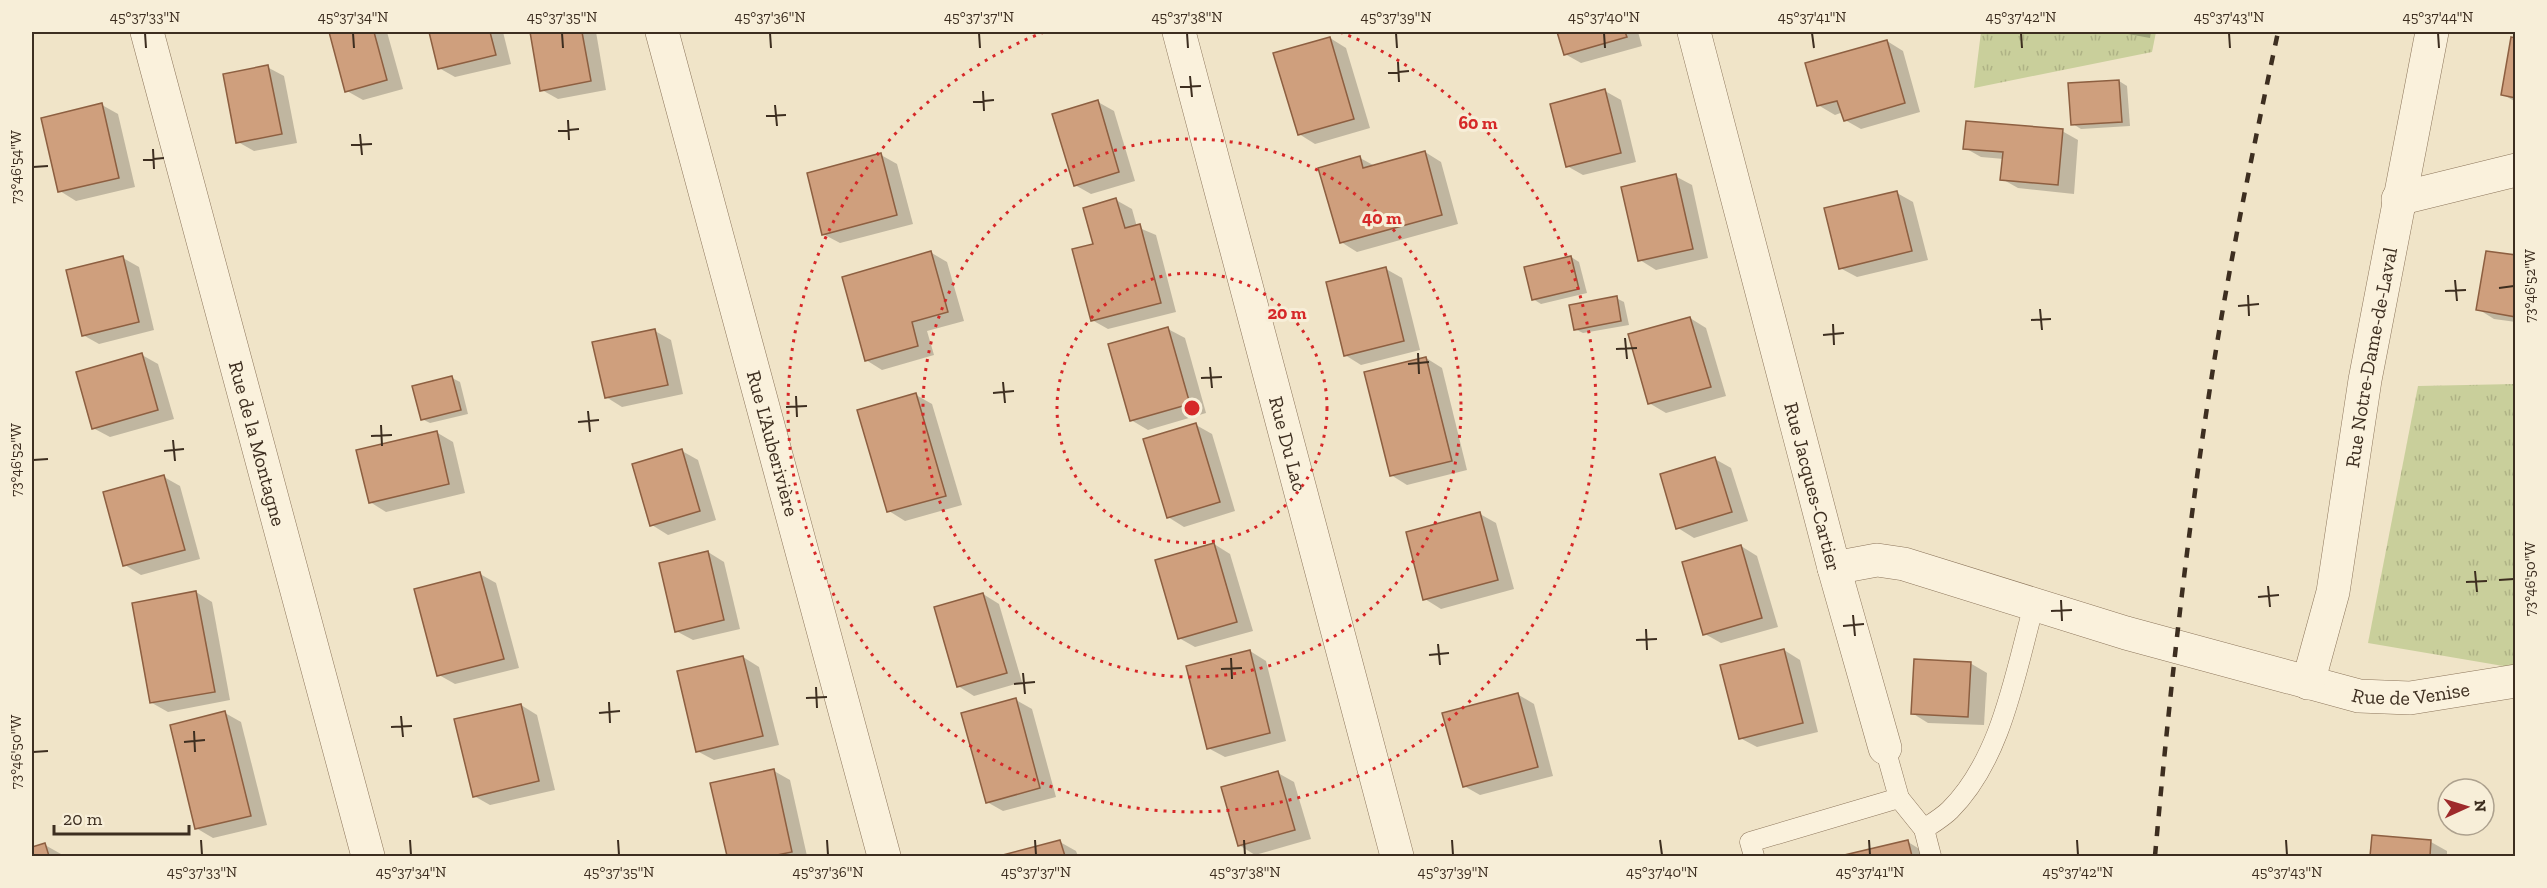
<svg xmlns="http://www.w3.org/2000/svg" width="2547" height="888" viewBox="0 0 2547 888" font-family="'Zilla Slab',serif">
  <defs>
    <pattern id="park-tufts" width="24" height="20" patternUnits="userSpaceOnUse" patternTransform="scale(1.5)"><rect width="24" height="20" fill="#c9cf9b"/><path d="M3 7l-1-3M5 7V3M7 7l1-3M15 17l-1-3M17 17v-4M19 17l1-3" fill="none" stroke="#aeb285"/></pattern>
  </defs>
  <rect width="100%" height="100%" fill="#f0e4c8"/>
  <g fill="url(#park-tufts)">
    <polygon points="1981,32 2156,32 2152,52 1974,88"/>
    <polygon points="2515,384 2515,668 2368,643 2418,386"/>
  </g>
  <g fill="#0003">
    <polygon points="330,32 387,32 403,89 363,100 347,91"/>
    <polygon points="430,32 503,32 511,64 455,77 439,68"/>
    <polygon points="531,32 596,32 606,90 558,99 542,90"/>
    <polygon points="1559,32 1638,32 1642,46 1581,63 1565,54"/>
    <polygon points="2117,32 2151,32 2150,38"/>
    <polygon points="1330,38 1346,48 1370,128 1315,144 1299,134"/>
    <polygon points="2516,40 2516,102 2502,94"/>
    <polygon points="1887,41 1903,51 1920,112 1861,129 1845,120 1843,112 1835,115 1818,105"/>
    <polygon points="267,67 284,76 297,143 254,151 238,142"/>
    <polygon points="2119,81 2127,86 2130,126 2081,129 2073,124"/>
    <polygon points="1605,91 1621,100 1636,162 1583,175 1567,166"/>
    <polygon points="1098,102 1114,111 1135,181 1091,194 1075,185"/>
    <polygon points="102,105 118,114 135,187 76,201 60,191"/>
    <polygon points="2062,131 2078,140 2074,194 2018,188 2002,179 2004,159 1981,157 1965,148"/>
    <polygon points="1425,152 1441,162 1458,224 1357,252 1341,242 1360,158 1375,166"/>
    <polygon points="881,155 897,164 913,224 840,243 823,234"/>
    <polygon points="1675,176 1692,185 1708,258 1656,270 1640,260"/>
    <polygon points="1897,193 1913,202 1928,260 1857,277 1840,268"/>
    <polygon points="1116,200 1132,209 1137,227 1156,235 1176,312 1108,329 1092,320 1095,245"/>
    <polygon points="930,252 947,262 964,321 927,331 934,355 882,370 866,360"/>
    <polygon points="1571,257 1579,262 1587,293 1541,304 1533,299"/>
    <polygon points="2516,257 2516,322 2494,319 2478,309"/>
    <polygon points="123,258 139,267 154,330 99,344 83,335"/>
    <polygon points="1386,269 1402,278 1420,350 1361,365 1345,355"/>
    <polygon points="1616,298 1624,302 1629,325 1583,333 1575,329"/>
    <polygon points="1690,318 1706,328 1726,396 1666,413 1649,403"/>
    <polygon points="1168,329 1185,338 1206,413 1148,430 1131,420"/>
    <polygon points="655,331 671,340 683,394 622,407 606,397"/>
    <polygon points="142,355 158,364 174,419 110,437 93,428"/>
    <polygon points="1426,358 1442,368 1467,470 1407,485 1391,475"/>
    <polygon points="452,378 460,382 468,414 430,423 422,419"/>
    <polygon points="916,395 932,404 962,505 905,521 889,511"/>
    <polygon points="1196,425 1212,434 1235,511 1184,527 1168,517"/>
    <polygon points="436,432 453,442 465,493 386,512 370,502"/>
    <polygon points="682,451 698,460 716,520 668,535 652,525"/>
    <polygon points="1715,459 1731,468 1748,521 1694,538 1678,528"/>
    <polygon points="164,477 180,486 200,559 141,575 125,565"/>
    <polygon points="1480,514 1496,523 1514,589 1441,609 1425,599"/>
    <polygon points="1214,544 1230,554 1253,631 1195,647 1179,638"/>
    <polygon points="1741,546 1757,556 1778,627 1721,643 1705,634"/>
    <polygon points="708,552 724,562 740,629 693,640 676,631"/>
    <polygon points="480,574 496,583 519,668 455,684 439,675"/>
    <polygon points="196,592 212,602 230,700 168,712 152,703"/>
    <polygon points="983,594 999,604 1022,682 974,696 958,686"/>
    <polygon points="1784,650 1800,660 1818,732 1757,747 1740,738"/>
    <polygon points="1250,651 1266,661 1286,741 1225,757 1208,748"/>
    <polygon points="743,657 759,667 779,745 714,760 697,751"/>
    <polygon points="1970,663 1987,673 1984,725 1928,723 1912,713"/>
    <polygon points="1517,694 1534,704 1553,776 1480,795 1464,786"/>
    <polygon points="1016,700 1032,709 1056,797 1003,811 987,802"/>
    <polygon points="521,705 537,715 555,790 490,805 474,796"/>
    <polygon points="225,713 241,722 267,825 213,838 196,828"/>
    <polygon points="774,771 790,780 807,856 728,856 712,784"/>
    <polygon points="1278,773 1294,782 1311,839 1255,855 1239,845"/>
    <polygon points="2373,836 2431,842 2447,851 2447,856 2371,856"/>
    <polygon points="1060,842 1076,851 1078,856 1005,856"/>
    <polygon points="1908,842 1931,856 1847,856"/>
    <polygon points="45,845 61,854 62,856 32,856 32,848"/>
  </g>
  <g fill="#cf9f7d" stroke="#8d5f41" stroke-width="1.5">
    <polygon points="329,32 374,32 387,80 345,92"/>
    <polygon points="429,32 490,32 496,55 438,69"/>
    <polygon points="530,32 582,32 591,81 540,91"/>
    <polygon points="1557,32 1625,32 1627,37 1564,55"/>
    <polygon points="1330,37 1354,119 1298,135 1273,53"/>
    <polygon points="2511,37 2516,38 2516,98 2501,95"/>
    <polygon points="1887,40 1905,103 1844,121 1837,101 1817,106 1805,63"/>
    <polygon points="268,65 282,134 236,143 223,74"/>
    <polygon points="2119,80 2122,122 2071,125 2068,83"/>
    <polygon points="1605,89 1621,153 1566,167 1550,104"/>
    <polygon points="1098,100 1119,172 1074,186 1052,114"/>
    <polygon points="102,103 119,178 58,192 41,118"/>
    <polygon points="1966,121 2063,129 2058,185 2000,180 2003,152 1963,149"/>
    <polygon points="1425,151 1442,215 1340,243 1318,168 1360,156 1363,168"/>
    <polygon points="881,153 897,215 822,235 807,173"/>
    <polygon points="1676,174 1693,249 1638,261 1621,187"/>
    <polygon points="1897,191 1912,251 1839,269 1824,208"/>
    <polygon points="1116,198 1125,228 1140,224 1161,303 1091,321 1072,249 1093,244 1083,208"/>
    <polygon points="931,251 948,312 912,322 918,346 865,361 842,277"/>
    <polygon points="2486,251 2516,255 2516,317 2476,310"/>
    <polygon points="123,256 139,322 82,336 66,270"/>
    <polygon points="1571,256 1579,289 1532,300 1524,267"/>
    <polygon points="1386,267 1404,341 1344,356 1326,282"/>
    <polygon points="1617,296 1621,321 1574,330 1569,305"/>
    <polygon points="1690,317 1711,387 1648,404 1628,334"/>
    <polygon points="1168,327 1190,404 1130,421 1108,344"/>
    <polygon points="655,329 668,385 605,398 592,342"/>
    <polygon points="142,353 158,410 92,429 76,372"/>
    <polygon points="1426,357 1452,461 1390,476 1364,372"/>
    <polygon points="452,376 461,410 421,420 412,386"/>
    <polygon points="916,393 946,496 887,512 857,410"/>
    <polygon points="1196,423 1220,502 1167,518 1143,439"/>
    <polygon points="437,431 449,484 369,503 356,450"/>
    <polygon points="682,449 700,511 650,526 632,464"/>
    <polygon points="1715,457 1732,512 1676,529 1660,474"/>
    <polygon points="164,475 185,550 123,566 103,492"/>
    <polygon points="1480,512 1498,580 1423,600 1406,532"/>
    <polygon points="1214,543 1237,622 1178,639 1155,560"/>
    <polygon points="1741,545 1762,618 1703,635 1682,562"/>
    <polygon points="708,551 724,620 675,632 659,563"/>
    <polygon points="480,572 504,659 437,676 414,589"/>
    <polygon points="196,591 215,692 150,703 132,603"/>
    <polygon points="983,593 1007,673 957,687 934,607"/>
    <polygon points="1784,649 1803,723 1739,739 1720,665"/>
    <polygon points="1250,650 1270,733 1207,749 1186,666"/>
    <polygon points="743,656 763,736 696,752 677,671"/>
    <polygon points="1914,659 1971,662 1968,717 1911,714"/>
    <polygon points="1518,693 1538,767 1463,787 1442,713"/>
    <polygon points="1016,698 1040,788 986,803 961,713"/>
    <polygon points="521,704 539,781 473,797 454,719"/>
    <polygon points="225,711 251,816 195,829 170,725"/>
    <polygon points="774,769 792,852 772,856 727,856 710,783"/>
    <polygon points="1278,771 1295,830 1238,846 1221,787"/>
    <polygon points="2372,835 2431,840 2430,856 2370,856"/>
    <polygon points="1060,840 1065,856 999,856"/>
    <polygon points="1908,840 1912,856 1840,856"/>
    <polygon points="45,843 49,856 32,856 32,847"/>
  </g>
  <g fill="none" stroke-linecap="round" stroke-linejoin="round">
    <defs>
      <g id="service">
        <polyline points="1885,748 1899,798 1924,829 1931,856"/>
        <path d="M1924,829c9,-6 19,-12 26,-19 52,-52 65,-137 84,-205"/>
        <polyline points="1754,856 1750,842 1899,798"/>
      </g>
      <g id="minor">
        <path id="s1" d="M147,32l221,824"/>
        <path id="s2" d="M662,32l222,824"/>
        <path id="s3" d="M1179,32l218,824"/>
        <path id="s4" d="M1694,32l140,536 51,180"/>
        <polyline points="2398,199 2516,170"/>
        <path id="s5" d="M1834,568l43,-8 27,4 222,69 233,63 51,2 106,-17"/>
        <path id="s6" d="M2308,683l25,-91 32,-212 67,-348"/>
      </g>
    </defs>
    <use href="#service" stroke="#8d765c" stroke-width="21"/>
    <use href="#minor" stroke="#8d765c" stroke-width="34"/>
    <use href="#service" stroke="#faf1dc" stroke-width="20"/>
    <use href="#minor" stroke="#faf1dc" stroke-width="33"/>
    <path stroke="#3d2e20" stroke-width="4.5" stroke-dasharray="10 10" stroke-linecap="butt" d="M2155,856c14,-156 31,-313 55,-468 18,-119 43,-238 68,-356"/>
  </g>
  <path fill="none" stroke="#3d2e20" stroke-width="2" d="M145,33l1,15M353,33l1,15M562,33l1,15M770,33l1,15M979,33l1,15M1187,33l1,15M1396,33l1,15M1604,33l1,15M1812,33l2,15M2021,33l1,15M2229,33l1,15M2438,33l1,15M1398,62l1,20M1388,73l21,-2M1190,76l2,21M1180,87l21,-1M983,91l1,20M973,102l21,-2M775,105l2,21M766,116l20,-1M568,120l1,20M558,131l21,-2M360,134l2,21M351,145l21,-1M153,149l1,20M143,160l21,-2M33,167l15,-1M2455,280l2,21M2499,288l15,-2M2445,291l21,-1M2248,295l1,21M2238,306l21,-2M2040,309l2,21M2031,320l20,-1M1833,324l1,21M1823,335l21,-2M1625,338l2,21M1616,349l21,-1M1418,353l1,21M1408,364l21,-2M1210,367l2,21M1201,378l21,-1M1003,382l2,21M993,393l21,-2M796,396l1,21M786,407l21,-1M588,411l2,21M578,422l21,-2M381,425l1,21M371,436l21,-1M173,440l2,21M164,451l20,-2M33,460l15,-1M2475,571l2,21M2499,580l15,-1M2466,582l21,-1M2268,586l2,21M2258,597l21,-2M2061,600l1,21M2051,611l21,-1M1853,615l2,21M1843,626l21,-2M1646,629l1,21M1636,640l21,-1M1438,644l2,21M1429,655l20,-2M1231,658l1,21M1221,669l21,-1M1023,673l2,21M1014,684l21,-2M816,687l1,21M806,698l21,-1M609,702l1,21M599,713l21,-2M401,716l2,21M391,727l21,-1M194,731l1,21M184,742l21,-2M33,752l15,-1M201,840l1,15M410,840l1,15M618,840l1,15M827,840l1,15M1035,840l1,15M1244,840l1,15M1452,840l1,15M1660,840l2,15M1869,840l1,15M2077,840l1,15M2286,840l1,15"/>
  <g fill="none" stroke="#d62828" stroke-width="3" stroke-dasharray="3 6">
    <circle cx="1192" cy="408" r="135"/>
    <circle cx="1192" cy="408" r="269"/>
    <path d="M1340 32A404 404 0 1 1 1044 32"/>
  </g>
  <g text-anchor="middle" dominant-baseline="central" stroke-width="6" stroke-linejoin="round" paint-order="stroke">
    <g font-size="20" fill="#3d2e20" stroke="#f7eed8">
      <text stroke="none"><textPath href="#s6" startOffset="332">Rue Notre-Dame-de-Laval</textPath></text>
      <text stroke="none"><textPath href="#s1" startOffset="426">Rue de la Montagne</textPath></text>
      <text stroke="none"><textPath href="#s2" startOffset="426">Rue L'Auberivière</textPath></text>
      <text stroke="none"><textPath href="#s3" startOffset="426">Rue Du Lac</textPath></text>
      <text stroke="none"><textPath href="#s4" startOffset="470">Rue Jacques-Cartier</textPath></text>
      <text stroke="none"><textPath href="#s5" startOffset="597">Rue de Venise</textPath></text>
    </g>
  </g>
  <circle cx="1192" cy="408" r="9" fill="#d62828" stroke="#f7eed8" stroke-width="3"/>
  <g font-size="18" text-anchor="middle" font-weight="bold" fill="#d62828" stroke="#f7eed8" stroke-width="6" stroke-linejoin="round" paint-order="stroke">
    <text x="1478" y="129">60 m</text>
    <text x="1382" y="224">40 m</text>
    <text x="1287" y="319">20 m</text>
  </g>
  <rect width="2547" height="888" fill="none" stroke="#f7eed8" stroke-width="66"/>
  <g transform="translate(2466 807) rotate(86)"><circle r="28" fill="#f7eed8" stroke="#ada18e" stroke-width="1.5"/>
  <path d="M0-4.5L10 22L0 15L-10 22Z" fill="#9e2a2b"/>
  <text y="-9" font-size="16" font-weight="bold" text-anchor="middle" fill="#3d2e20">N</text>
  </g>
  <path d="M54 825v9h135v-9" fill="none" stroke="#3d2e20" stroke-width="3"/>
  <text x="63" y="825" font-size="18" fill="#3d2e20" stroke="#f7eed8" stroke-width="4.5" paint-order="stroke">20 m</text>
  <rect x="33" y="33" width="2481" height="822" fill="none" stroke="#3d2e20" stroke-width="2"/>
  <g font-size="15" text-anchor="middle" fill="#3d2e20">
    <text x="145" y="22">45°37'33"N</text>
    <text x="353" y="22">45°37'34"N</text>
    <text x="562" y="22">45°37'35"N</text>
    <text x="770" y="22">45°37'36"N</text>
    <text x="979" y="22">45°37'37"N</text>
    <text x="1187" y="22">45°37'38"N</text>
    <text x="1396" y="22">45°37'39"N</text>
    <text x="1604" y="22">45°37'40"N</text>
    <text x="1812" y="22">45°37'41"N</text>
    <text x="2021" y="22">45°37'42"N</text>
    <text x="2229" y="22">45°37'43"N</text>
    <text x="2438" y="22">45°37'44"N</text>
    <text transform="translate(16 167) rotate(-90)" y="5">73°46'54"W</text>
    <text transform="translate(2530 286) rotate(-90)" y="5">73°46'52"W</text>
    <text transform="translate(16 460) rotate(-90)" y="5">73°46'52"W</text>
    <text transform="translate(2530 579) rotate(-90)" y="5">73°46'50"W</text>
    <text transform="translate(16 752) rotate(-90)" y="5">73°46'50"W</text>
    <text x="202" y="877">45°37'33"N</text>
    <text x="411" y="877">45°37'34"N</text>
    <text x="619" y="877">45°37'35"N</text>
    <text x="828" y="877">45°37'36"N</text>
    <text x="1036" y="877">45°37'37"N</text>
    <text x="1245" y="877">45°37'38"N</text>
    <text x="1453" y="877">45°37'39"N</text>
    <text x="1662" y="877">45°37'40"N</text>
    <text x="1870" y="877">45°37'41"N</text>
    <text x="2078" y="877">45°37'42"N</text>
    <text x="2287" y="877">45°37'43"N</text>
  </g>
</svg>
